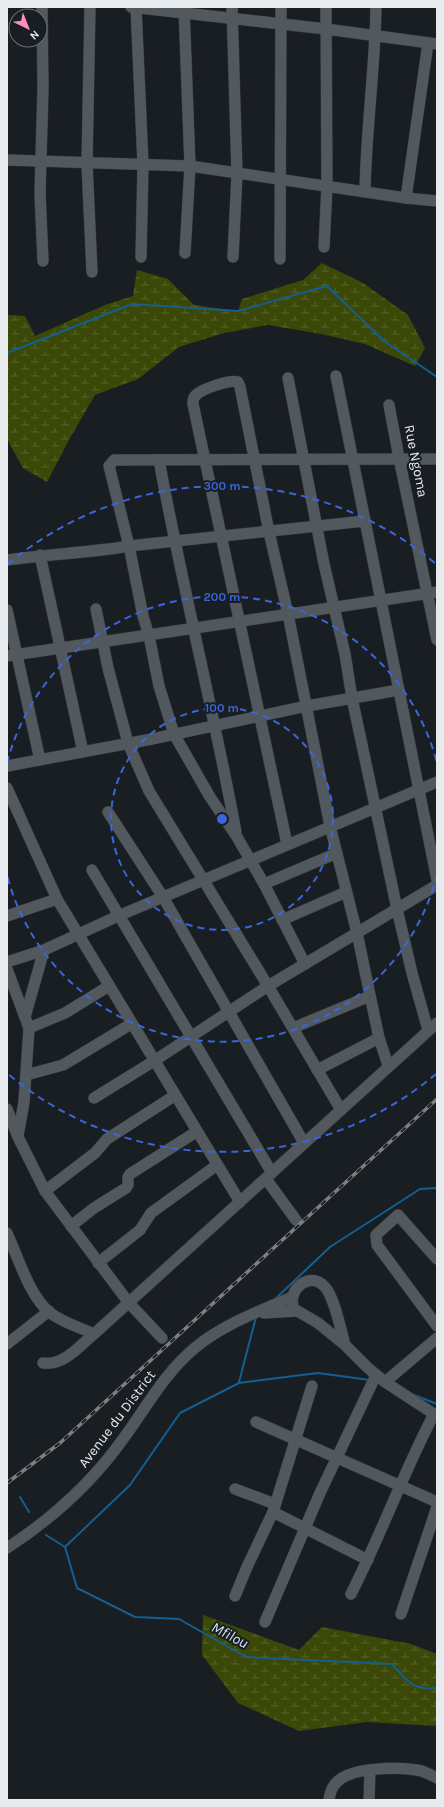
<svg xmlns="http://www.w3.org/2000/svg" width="444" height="1807" viewBox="0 0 444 1807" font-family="Karla,sans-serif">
  <defs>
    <pattern id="wetland-marsh" width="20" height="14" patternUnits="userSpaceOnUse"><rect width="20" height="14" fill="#3b4807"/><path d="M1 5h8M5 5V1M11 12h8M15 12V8" fill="none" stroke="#57632b"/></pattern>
  </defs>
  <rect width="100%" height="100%" fill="#191e23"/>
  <g fill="url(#wetland-marsh)">
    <polygon points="322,263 363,283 408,315 425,348 415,366 365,344 321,334 268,325 224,333 179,347 138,379 95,395 70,438 47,482 23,468 7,439 7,315 25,316 35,336 105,305 133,296 137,270 168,279 194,305 238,311 242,299 303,280"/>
    <polygon points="203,1615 299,1650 322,1627 411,1644 437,1654 437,1726 367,1722 299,1731 238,1703 202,1655"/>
  </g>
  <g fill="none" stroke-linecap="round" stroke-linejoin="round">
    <g stroke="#135f93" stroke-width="2">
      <polyline points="7,353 132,304 238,311 327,286 384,341 437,377"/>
      <polyline points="274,1300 330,1247 420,1189 437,1188"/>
      <polyline points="239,1382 256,1317"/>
      <polyline points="414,1395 437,1404"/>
      <polyline points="20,1497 29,1512"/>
      <path d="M46,1535l19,12 12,41 58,29 44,2 67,38 146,7c15,17 21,27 45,24"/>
      <polyline points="65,1547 130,1485 180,1413 239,1383 318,1373 370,1380"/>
    </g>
    <defs>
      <g id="minor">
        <polyline points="42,7 43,88 40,193 43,261"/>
        <polyline points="90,7 87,164 92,272"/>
        <polyline points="131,7 326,29 437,44"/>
        <polyline points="136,7 143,165 141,257"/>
        <polyline points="232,7 237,174 233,257"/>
        <polyline points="184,8 190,166 185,253"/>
        <polyline points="7,160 190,166 406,198 437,201"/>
        <path d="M365,192c1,-62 10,-123 11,-185"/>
        <polyline points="406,198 428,43"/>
        <polyline points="324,247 327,186 326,7"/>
        <polyline points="280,259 281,7"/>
        <polyline points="336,376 437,880"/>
        <polyline points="288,378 324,564 345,654 352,698 397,909 412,973 428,1030"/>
        <polyline points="389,405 399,458 437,640"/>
        <path d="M159,460c23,125 54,248 77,372"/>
        <polyline points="40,555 83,752"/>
        <path d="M7,560c41,-6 82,-7 122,-14l236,-25"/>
        <polyline points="96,609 108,668 128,743 149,791 268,986 341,1110"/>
        <polyline points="7,610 40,760"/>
        <polyline points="7,656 437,592"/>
        <polyline points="7,766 152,739 307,706 399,690"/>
        <polyline points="7,788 57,899 240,1202"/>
        <polyline points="108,812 163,897 304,1143"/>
        <path d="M287,844l-94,-440c0,-4 0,-6 3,-9 6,-6 34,-16 42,-13l2,5 29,145 19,82 42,212 27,107 22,105 9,27"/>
        <polyline points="92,870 272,1173"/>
        <polyline points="264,884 337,853"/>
        <polyline points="7,916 57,899"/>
        <polyline points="282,920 346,892"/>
        <polyline points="7,962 44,950 118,916 437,782"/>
        <polyline points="305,964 264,884 237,837 210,797 174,734 159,686 149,636 143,616 129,546 109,466 114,460 437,459"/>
        <polyline points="7,969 29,1028 24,1102 18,1136"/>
        <polyline points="25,1017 44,950"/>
        <polyline points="29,1028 65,1013 109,986"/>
        <polyline points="293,1028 370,996"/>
        <polyline points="317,1070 379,1038"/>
        <polyline points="26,1075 63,1065 131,1024"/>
        <polyline points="94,1098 154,1061 268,986 437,885"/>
        <polyline points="7,1109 18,1137 45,1191 129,1303 162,1338"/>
        <polyline points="266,1179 296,1220"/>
        <polyline points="45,1191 95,1153 107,1139 174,1096"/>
        <polyline points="71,1226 94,1208 126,1188 128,1185 128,1177 130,1174 196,1132"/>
        <path d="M7,1233c11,24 22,62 42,79 12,10 30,15 45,22"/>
        <polyline points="437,1259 398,1215 376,1235 377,1245 437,1326"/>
        <polyline points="98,1263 140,1230 151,1213 217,1165"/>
        <polyline points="264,1313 297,1311"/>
        <polyline points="7,1344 49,1311"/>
        <path d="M345,1345c-4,-14 -11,-50 -21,-59 -14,-15 -38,3 -30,23l24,14 27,22 22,22 18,15 52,34"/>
        <path d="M43,1363c21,3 36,-17 51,-29l343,-311"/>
        <polyline points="385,1382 437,1338"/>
        <polyline points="256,1422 437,1502"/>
        <polyline points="235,1489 275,1504"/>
        <polyline points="273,1512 368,1560"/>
        <path d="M7,1548c46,-30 84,-64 116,-109 23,-31 42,-67 73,-92 28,-23 64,-36 96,-50"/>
        <path d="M351,1594c30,-59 52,-121 83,-180"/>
        <polyline points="235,1596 247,1567 273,1512 312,1386"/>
        <polyline points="401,1614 437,1507"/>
        <polyline points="265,1622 320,1493 376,1375"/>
        <path d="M329,1800c1,-8 3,-14 9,-19 15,-14 60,-14 79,-11 7,1 14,5 20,8"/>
        <polyline points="369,1800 370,1770"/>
      </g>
    </defs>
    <use href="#minor" stroke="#363a3e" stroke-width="12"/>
    <use href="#minor" stroke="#52595e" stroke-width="11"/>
    <defs>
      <polyline id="rail" points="7,1483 60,1443 437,1099"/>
    </defs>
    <use href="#rail" stroke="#7c8084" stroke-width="3.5"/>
    <use href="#rail" stroke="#191e23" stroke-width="2" stroke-dasharray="6" stroke-linecap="butt"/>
  </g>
  <g fill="none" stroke="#3b66db" stroke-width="2" stroke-dasharray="7 5">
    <circle cx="222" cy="819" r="111"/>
    <path d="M437 875A222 222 0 0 1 7 875M7 763A222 222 0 0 1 437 763"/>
    <path d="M436 1074A333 333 0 0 1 8 1074M8 564A333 333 0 0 1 436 564"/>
  </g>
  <g text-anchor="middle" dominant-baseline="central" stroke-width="4" stroke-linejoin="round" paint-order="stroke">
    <g font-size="14" fill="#e7ebee" stroke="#191e23">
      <text transform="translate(416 461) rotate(79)">Rue Ngoma</text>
      <text transform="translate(117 1419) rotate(-53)">Avenue du District</text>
    </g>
    <g font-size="15" font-style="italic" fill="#d1e3f2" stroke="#191e23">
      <text transform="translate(230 1635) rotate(28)">Mfilou</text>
    </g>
  </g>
  <circle cx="222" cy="819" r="6" fill="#3b66db" stroke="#191e23" stroke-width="2"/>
  <g font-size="12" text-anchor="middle" font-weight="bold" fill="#3b66db" stroke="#191e23" stroke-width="4" stroke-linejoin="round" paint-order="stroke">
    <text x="222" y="490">300 m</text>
    <text x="222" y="601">200 m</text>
    <text x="222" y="712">100 m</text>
  </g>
  <rect width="444" height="1807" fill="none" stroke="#e7ebee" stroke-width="16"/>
  <g transform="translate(28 28) rotate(137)"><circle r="19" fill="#191e23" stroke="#6b7074"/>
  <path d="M0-3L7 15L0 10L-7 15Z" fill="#fd8ebf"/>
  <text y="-6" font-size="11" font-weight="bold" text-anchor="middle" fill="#e7ebee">N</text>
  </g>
</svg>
